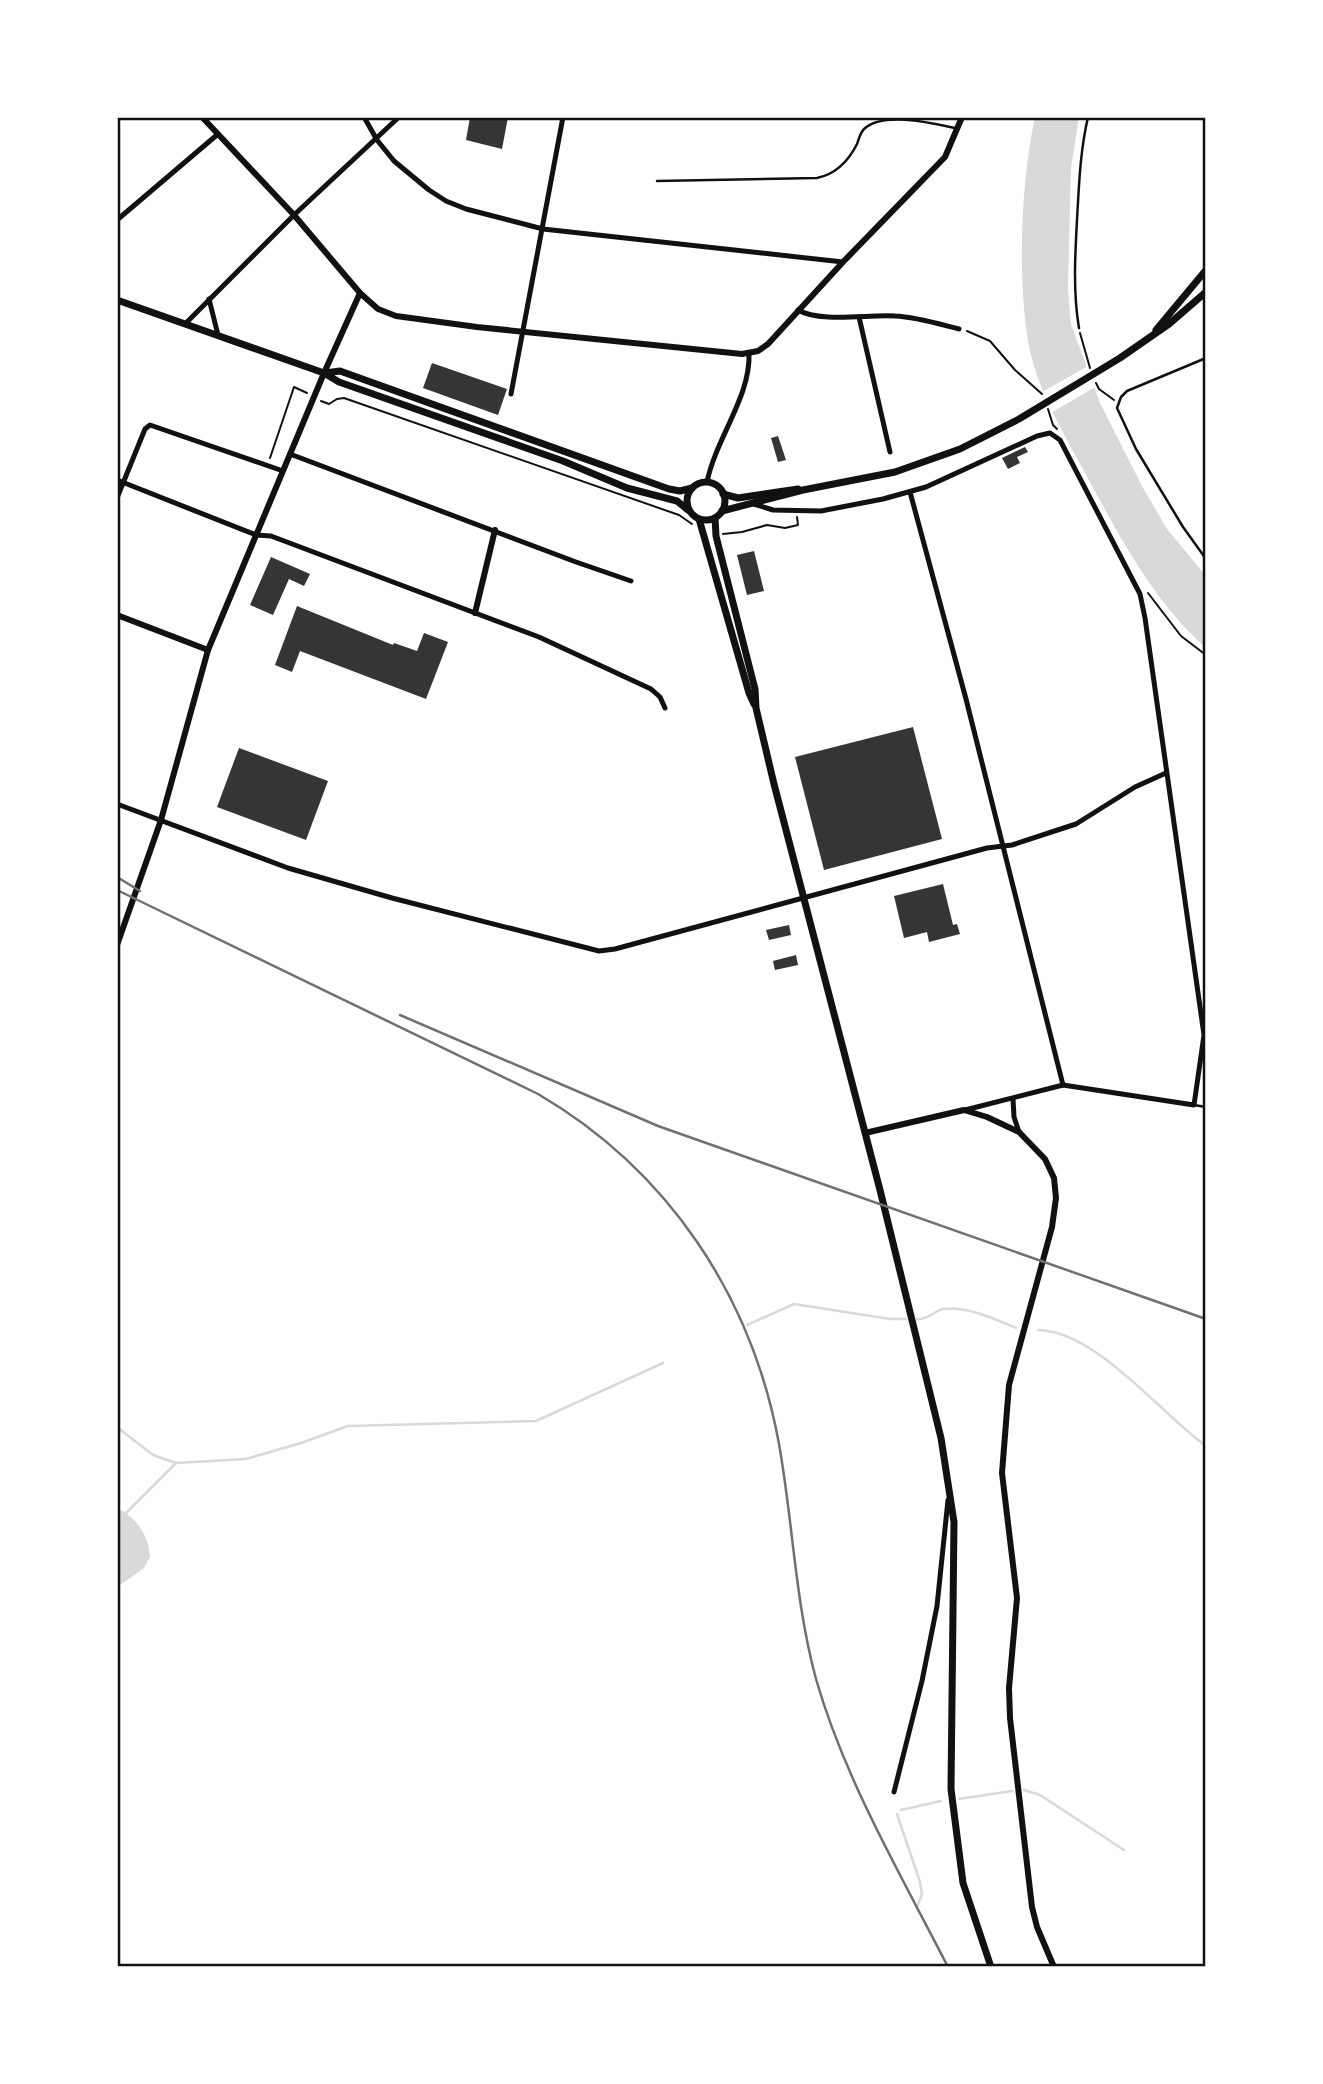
<svg xmlns="http://www.w3.org/2000/svg" width="1323" height="2084" viewBox="0 0 1323 2084" font-family="'Varela Round',sans-serif">
  <rect width="100%" height="100%" fill="#fff"/>
  <g fill="#d9d9d9">
    <path d="M1035,117h44l-8,51 -3,121 3,35 29,79 43,85 24,41 39,47v72c-54,-48 -87,-113 -121,-175 -23,-43 -51,-88 -58,-138 -9,-65 -6,-153 8,-218z"/>
    <path d="M117,1508c20,10 31,26 33,49l-6,11 -27,19z"/>
  </g>
  <polygon fill="#fff" points="1090,365 1097,386 1049,414 1040,393"/>
  <g fill="none" stroke-linecap="round" stroke-linejoin="round">
    <g stroke="#d9d9d9" stroke-width="2.5">
      <path d="M917,1319c11,1 17,-8 26,-10 24,-3 52,10 73,19"/>
      <polyline points="747,1325 794,1304 890,1319 906,1319"/>
      <path d="M1038,1330c58,1 122,83 168,116"/>
      <polyline points="117,1427 153,1455 176,1463"/>
      <polyline points="126,1513 176,1463 246,1459 301,1443 348,1426 536,1421 663,1363"/>
      <polyline points="1024,1790 1040,1795 1124,1850"/>
      <polyline points="959,1799 1012,1791"/>
      <polyline points="901,1810 941,1801"/>
      <polyline points="897,1814 920,1882 922,1894 918,1905"/>
    </g>
  </g>
  <g fill="#353535">
    <polygon points="470,117 508,117 502,149 466,140"/>
    <polygon points="432,363 507,389 498,415 423,388"/>
    <polygon points="778,436 786,460 778,462 771,438"/>
    <polygon points="1025,447 1028,452 1017,457 1020,463 1008,469 1002,458"/>
    <polygon points="754,551 764,591 747,595 737,555"/>
    <polygon points="271,557 310,574 304,586 289,579 273,615 250,605"/>
    <polygon points="297,606 393,645 394,643 417,651 424,633 448,642 426,699 300,651 292,672 275,665"/>
    <polygon points="913,727 942,839 824,870 795,757"/>
    <polygon points="239,748 328,781 306,840 217,807"/>
    <polygon points="943,884 953,925 957,924 960,934 929,942 927,932 904,938 894,896"/>
    <polygon points="789,925 791,935 769,940 766,930"/>
    <polygon points="796,955 798,965 775,970 773,961"/>
  </g>
  <g fill="none" stroke-linecap="round" stroke-linejoin="round">
    <g stroke="#111" stroke-width="2">
      <polyline points="967,331 990,341 1015,370 1042,394"/>
      <polyline points="1080,333 1090,368"/>
      <polyline points="1096,383 1099,389 1114,400"/>
      <polyline points="321,401 329,404 337,399 344,398 679,515 692,524"/>
      <polyline points="1048,409 1053,425 1057,429"/>
      <polyline points="270,458 294,387 307,393"/>
      <polyline points="723,534 742,532 767,525 785,528 798,525 797,517"/>
      <polyline points="1148,593 1181,636 1206,655"/>
    </g>
    <g stroke="#111" stroke-width="2.5">
      <path d="M657,181l160,-3c19,-4 31,-16 40,-34 2,-5 3,-11 7,-15 19,-18 68,-6 91,-1"/>
      <path d="M1079,328c-6,-35 -4,-72 -2,-108 2,-35 3,-68 11,-103"/>
      <polyline points="1206,358 1127,391 1121,397 1117,408 1136,449 1183,527 1206,559"/>
      <polyline points="1194,1105 1206,1107"/>
    </g>
    <g stroke="#111" stroke-width="5">
      <polyline points="364,117 377,140 394,161 429,190 446,201 466,209 543,229 843,262"/>
      <polyline points="117,220 218,134"/>
      <polyline points="209,299 218,335"/>
      <path d="M798,310c22,13 72,4 97,6 22,1 44,8 64,13"/>
      <polyline points="859,317 890,452"/>
      <polyline points="186,323 294,215 399,117"/>
      <polyline points="511,394 563,117"/>
      <polyline points="290,454 576,562 631,581"/>
      <polyline points="117,480 256,535 271,536 539,637 651,689 660,697 665,708"/>
      <path d="M707,482c9,-44 44,-86 42,-129"/>
      <polyline points="910,492 966,699 1063,1085"/>
      <polyline points="117,498 145,429 150,425 283,471"/>
      <polyline points="754,504 773,510 821,511 883,499 926,487 1037,436 1050,433 1060,440 1140,594 1145,618 1204,1035 1194,1105 1063,1085 965,1110"/>
      <polyline points="117,804 288,868 392,898 599,951 615,949 987,848 1012,845 1076,824 1135,787 1166,773"/>
      <polyline points="1013,1099 1014,1117 1019,1132"/>
      <polyline points="894,1792 922,1681 937,1606 948,1500"/>
    </g>
    <g stroke="#111" stroke-width="6">
      <polyline points="202,117 294,215 360,293 378,309 396,316 477,327 742,354 758,351 768,344 843,262 945,157 962,117"/>
      <polyline points="475,613 495,530"/>
      <polyline points="117,615 208,650"/>
      <polyline points="117,945 161,820 208,650 324,373 360,293"/>
      <polyline points="865,1133 964,1110 987,1117 1019,1132 1045,1159 1054,1178 1056,1198 1052,1227 1009,1385 1002,1473 1017,1598 1009,1688 1010,1718 1032,1907 1037,1927 1054,1967"/>
    </g>
    <g stroke="#111" stroke-width="7">
      <polyline points="117,300 324,373 339,382 563,461 627,488 677,501 688,510"/>
      <polyline points="1156,330 1206,270"/>
      <polyline points="325,373 340,371 669,489 680,491 692,488"/>
      <circle cx="706" cy="501" r="19"/>
      <polyline points="723,494 738,498 798,489"/>
      <polyline points="722,511 803,490 895,472 960,449 1019,419 1120,358 1169,324 1206,292"/>
      <polyline points="715,518 716,536 755,689 756,708 774,784 880,1190 941,1438 954,1522 951,1789 963,1883 991,1967"/>
      <polyline points="699,519 749,693 754,704"/>
    </g>
    <g stroke="#707070" stroke-width="2.5">
      <polyline points="117,877 140,891"/>
      <path d="M117,890l421,204c130,76 214,202 241,350 14,78 16,158 37,235 29,101 84,194 132,288"/>
      <polyline points="400,1015 658,1126 1206,1319"/>
    </g>
  </g>
  <rect width="1323" height="2084" fill="none" stroke="#ffffff" stroke-width="238"/>
  <rect x="119" y="119" width="1085" height="1846" fill="none" stroke="#111" stroke-width="2.5"/>
</svg>
